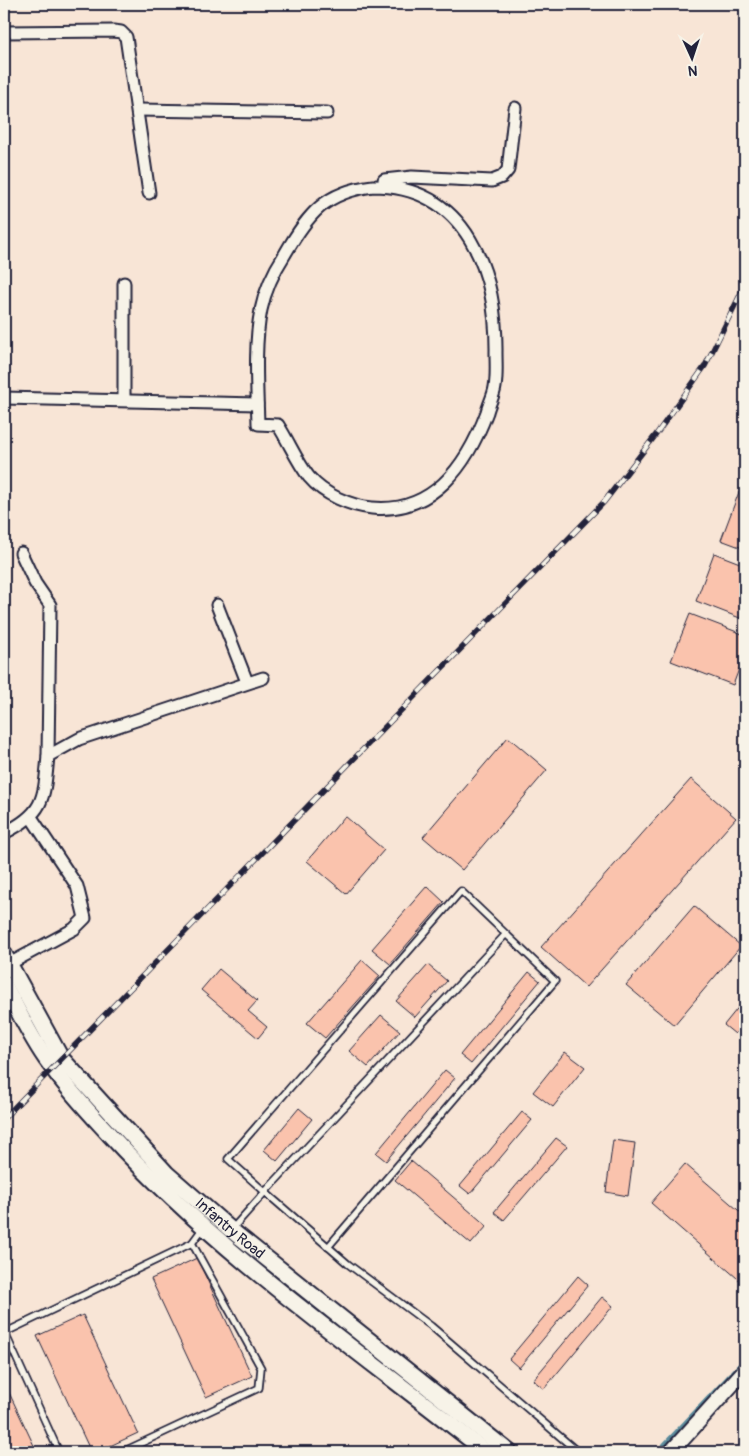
<svg xmlns="http://www.w3.org/2000/svg" width="749" height="1456" viewBox="0 0 749 1456" font-family="Pangolin,sans-serif">
  <rect width="100%" height="100%" fill="#f8e5d6"/>
  <filter id="ink" filterUnits="userSpaceOnUse"><feTurbulence type="fractalNoise" baseFrequency=".02" numOctaves="2"/><feDisplacementMap in="SourceGraphic" scale="10" xChannelSelector="R" yChannelSelector="G"/><feConvolveMatrix kernelMatrix="1 2 1 2 8 2 1 2 1" color-interpolation-filters="sRGB"/></filter>
  <g filter="url(#ink)">
    <g fill="none" stroke-linecap="round" stroke-linejoin="round">
      <polyline stroke="#5a8a9b" stroke-width="4" points="657,1452 745,1359"/>
    </g>
    <g fill="#fac3ad" stroke="#22223b">
      <polygon points="739,492 745,495 745,549 721,540"/>
      <polygon points="714,553 745,565 745,620 696,601"/>
      <polygon points="690,614 745,635 745,653 733,685 671,661"/>
      <polygon points="508,737 547,770 462,870 423,837"/>
      <polygon points="691,779 736,818 586,987 541,947"/>
      <polygon points="345,816 384,850 346,894 307,861"/>
      <polygon points="427,886 444,902 390,964 372,949"/>
      <polygon points="694,906 741,946 674,1025 626,985"/>
      <polygon points="362,960 380,976 325,1038 307,1023"/>
      <polygon points="428,965 447,981 415,1017 396,1001"/>
      <polygon points="219,969 257,1001 248,1011 267,1027 258,1038 201,990"/>
      <polygon points="529,972 540,981 471,1064 460,1055"/>
      <polygon points="745,999 745,1027 742,1024 735,1034 724,1025"/>
      <polygon points="381,1015 400,1031 368,1067 349,1051"/>
      <polygon points="565,1052 585,1067 553,1107 533,1092"/>
      <polygon points="445,1070 455,1078 386,1161 376,1153"/>
      <polygon points="299,1108 312,1119 277,1161 264,1150"/>
      <polygon points="522,1112 532,1120 470,1194 460,1186"/>
      <polygon points="556,1138 567,1146 504,1220 494,1212"/>
      <polygon points="613,1140 635,1143 628,1196 606,1192"/>
      <polygon points="411,1161 487,1226 471,1244 395,1180"/>
      <polygon points="685,1164 745,1216 745,1285 651,1203"/>
      <polygon points="197,1258 252,1376 206,1397 151,1279"/>
      <polygon points="578,1276 588,1285 519,1368 509,1359"/>
      <polygon points="602,1297 613,1306 544,1389 533,1380"/>
      <polygon points="83,1315 138,1433 97,1452 91,1452 37,1336"/>
      <polygon points="4,1382 37,1452 4,1452"/>
    </g>
    <g fill="none" stroke-linecap="round" stroke-linejoin="round">
      <defs>
        <g id="service">
          <polyline points="232,1229 265,1192 348,1264 431,1326 578,1452"/>
          <polyline points="328,1247 555,981 461,891 228,1159 265,1192 506,934"/>
          <polyline points="4,1333 192,1243 203,1228"/>
          <polyline points="5,1333 59,1452"/>
          <polyline points="122,1452 259,1388 261,1368 192,1243"/>
        </g>
        <g id="minor">
          <polyline points="4,32 114,31 121,32 126,37 149,193"/>
          <polyline points="138,110 327,113"/>
          <polyline points="384,180 412,177 492,181 502,177 508,170 515,108"/>
          <path d="M373,186c94,0 124,87 123,167 0,11 1,23 -1,34 -1,8 -6,17 -8,25 -19,51 -53,102 -115,96 -21,-2 -48,-13 -63,-31 -12,-15 -20,-35 -31,-52l-20,-1c-1,-36 -4,-80 3,-114 4,-20 13,-39 24,-56 23,-40 40,-62 88,-68z"/>
          <polyline points="124,283 124,400"/>
          <polyline points="4,398 257,404"/>
          <polyline points="21,553 35,583 50,605 48,756"/>
          <polyline points="217,605 247,682"/>
          <path d="M4,833c41,-20 40,-35 44,-77l31,-17 184,-61"/>
          <polyline points="9,964 74,929 85,918 77,886 31,817"/>
        </g>
        <polyline id="tertiary" points="671,1452 745,1370"/>
        <g id="secondary">
          <path id="s1" d="M4,954l57,104 106,116 64,56 278,222"/>
          <path d="M4,984c14,26 27,55 45,79 18,26 40,49 61,72 111,121 248,215 376,317"/>
        </g>
      </defs>
      <use href="#service" stroke="#22223b" stroke-width="9"/>
      <use href="#minor" stroke="#22223b" stroke-width="15"/>
      <use href="#tertiary" stroke="#22223b" stroke-width="18"/>
      <use href="#secondary" stroke="#22223b" stroke-width="19"/>
      <use href="#service" stroke="#f7f3e8" stroke-width="5.5"/>
      <use href="#minor" stroke="#f7f3e8" stroke-width="11"/>
      <use href="#tertiary" stroke="#f7f3e8" stroke-width="14"/>
      <use href="#secondary" stroke="#f7f3e8" stroke-width="15"/>
      <defs>
        <polyline id="rail" points="4,1118 604,502 655,436 705,366 745,285"/>
      </defs>
      <use href="#rail" stroke="#22223b" stroke-width="5.5"/>
      <use href="#rail" stroke="#f7f3e8" stroke-width="4" stroke-dasharray="11" stroke-linecap="butt"/>
    </g>
  </g>
  <g text-anchor="middle" dominant-baseline="central" stroke-width="4.5" stroke-linejoin="round" paint-order="stroke">
    <g font-size="15" fill="#22223b" stroke="#f7f3e8">
      <text stroke="none"><textPath href="#s1" startOffset="359">Infantry Road</textPath></text>
    </g>
  </g>
  <rect width="749" height="1456" fill="none" stroke="#f7f3e8" stroke-width="20"/>
  <rect x="10" y="10" width="729" height="1436" fill="none" stroke="#22223b" stroke-width="2" filter="url(#ink)"/>
  <g transform="translate(692 58) rotate(177)" stroke="#f7f3e8" stroke-width="4" paint-order="stroke">
  <path d="M0-4L9 19L0 12L-9 19Z" fill="#22223b"/>
  <text y="-8" font-size="14" font-weight="bold" text-anchor="middle" fill="#22223b">N</text>
  </g>
</svg>
